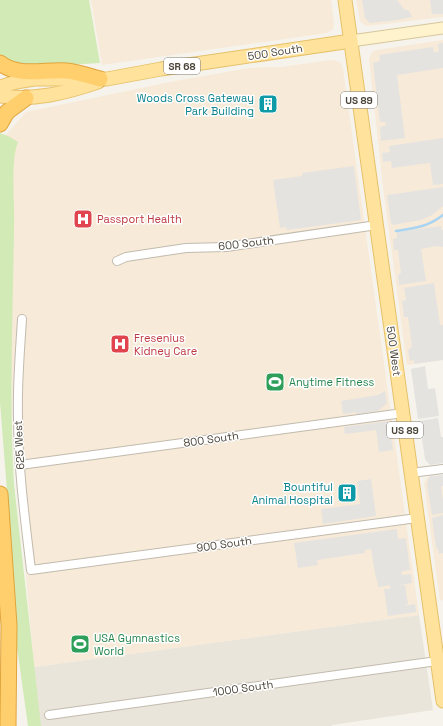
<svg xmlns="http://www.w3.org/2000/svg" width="443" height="726" viewBox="0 0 443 726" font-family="'Space Grotesk',sans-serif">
  <rect width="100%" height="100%" fill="#f6f3ec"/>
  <polygon fill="#eae5da" points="419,615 433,710 332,725 332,726 40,726 34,667"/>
  <g fill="#f7ead8">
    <polygon points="91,0 331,0 334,24 333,29 327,33 102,65"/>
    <polygon points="356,0 443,0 443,17 368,26 365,25 360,21"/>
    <polygon points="443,40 443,360 407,365 384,195 369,59 372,52 377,50"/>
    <polygon points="331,60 337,61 341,63 343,69 419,615 34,667 13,425 5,136 26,112 170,82 249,68 281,67"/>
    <polygon points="443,475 443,600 440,601 424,483 428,477"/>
  </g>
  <g fill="#d2eab5">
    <polygon points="0,0 89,0 100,63 33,67 0,60"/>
    <path d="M0,133l8,3 10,6c-8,20 -3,61 -4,84 -1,86 -5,172 0,258l27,242h-13l-12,-86 -2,-60 -14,-178z"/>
  </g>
  <g fill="#e5e3e0">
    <polygon points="362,0 397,0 404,9 409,11 412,17 397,20 370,23 365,18"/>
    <polygon points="430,0 443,0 443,14 432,14"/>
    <polygon points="443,43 443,68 397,75 405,138 381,141 380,127 385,126 386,123 385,122 380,122 373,63 380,61 379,55 433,47 434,52 438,52 439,50 438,44"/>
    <polygon points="443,138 443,184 433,185 430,163 392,168 391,161 383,162 382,153 390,152 389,146"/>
    <polygon points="354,166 361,220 287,230 286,227 280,228 273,180 302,176 302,173"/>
    <polygon points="443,187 443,206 432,215 421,220 393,225 391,223 387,195"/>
    <polygon points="441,226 442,230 443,230 443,247 437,246 421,249 426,281 399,285 398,275 401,273 398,250 394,250 393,239 397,238 397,232"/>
    <polygon points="434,283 440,325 443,325 443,360 414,364 414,360 410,361 408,350 412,347 408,317 404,317 402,301 406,300 404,288"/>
    <polygon points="425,366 428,389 435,388 439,416 418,419 411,369"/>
    <polygon points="385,391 387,403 378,411 357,414 354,411 353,413 343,414 341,401 378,395"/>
    <polygon points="438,418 441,437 443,437 443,463 430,465 425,459 419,421"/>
    <polygon points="388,421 393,450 379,452 376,430 345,434 344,427"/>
    <polygon points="443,475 443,486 441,486 443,500 443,513 432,515 427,485 428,479 430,476"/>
    <polygon points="371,479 376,516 323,524 321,509 360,504 357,481"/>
    <polygon points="443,515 443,553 439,554 438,549 436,548 432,518"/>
    <polygon points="397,529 398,539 406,538 410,570 403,571 401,573 402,575 411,574 412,583 400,585 405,585 408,604 403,606 415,604 416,612 388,616 384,589 390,589 390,585 378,587 377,579 376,579 371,549 365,550 365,553 317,560 318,565 298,568 294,543"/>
  </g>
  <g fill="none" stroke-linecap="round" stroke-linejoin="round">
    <path stroke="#a9d4f2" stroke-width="2.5" d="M396,231c19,-3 32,-4 47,-16"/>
    <defs>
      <g id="minor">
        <polyline points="117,261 126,257 186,248 226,247 377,225"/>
        <path d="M22,319c-2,33 -5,65 -4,98 0,51 7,102 13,153l386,-52"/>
        <polyline points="20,465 403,413"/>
        <polyline points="411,473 443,469"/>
        <polyline points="49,715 437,661"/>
      </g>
      <polyline id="secondary" points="351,41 443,28"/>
      <g id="primary">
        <polyline points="345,0 443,701"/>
        <polyline points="0,87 16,82 34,79 107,79 161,69 351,41"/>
        <path d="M0,96c34,5 66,-3 98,-14"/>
      </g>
      <g id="motorway">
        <path d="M0,63c20,15 44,6 67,8 11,1 22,5 33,8"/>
        <polyline points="0,124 7,112 26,98"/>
        <polyline points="0,494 9,625 8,726"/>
      </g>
    </defs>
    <use href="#minor" stroke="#c2bbae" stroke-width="10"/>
    <use href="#secondary" stroke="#d6c79b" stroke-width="13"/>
    <use href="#primary" stroke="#e6c16a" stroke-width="15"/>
    <use href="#motorway" stroke="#e0a43c" stroke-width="17"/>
    <use href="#minor" stroke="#fff" stroke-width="8"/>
    <use href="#secondary" stroke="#fff3cd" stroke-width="11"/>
    <use href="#primary" stroke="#ffe39c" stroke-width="13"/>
    <use href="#motorway" stroke="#ffcf6e" stroke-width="15"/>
  </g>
  <defs>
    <symbol id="building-square" viewBox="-11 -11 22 22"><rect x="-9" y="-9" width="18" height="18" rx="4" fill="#0f9aa8" stroke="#fff"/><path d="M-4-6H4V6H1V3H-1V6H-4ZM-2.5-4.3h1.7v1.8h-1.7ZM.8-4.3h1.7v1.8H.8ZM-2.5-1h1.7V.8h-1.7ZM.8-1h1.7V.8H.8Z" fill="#fff"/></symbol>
    <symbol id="hospital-square" viewBox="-11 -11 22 22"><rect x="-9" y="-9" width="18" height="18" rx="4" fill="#e0444e" stroke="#fff"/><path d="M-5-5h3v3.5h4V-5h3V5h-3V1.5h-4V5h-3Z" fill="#fff"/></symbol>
    <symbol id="stadium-square" viewBox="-11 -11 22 22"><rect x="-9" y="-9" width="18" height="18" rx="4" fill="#2e9e5b" stroke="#fff"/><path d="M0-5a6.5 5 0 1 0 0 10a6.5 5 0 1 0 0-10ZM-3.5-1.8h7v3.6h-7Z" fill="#fff"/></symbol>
  </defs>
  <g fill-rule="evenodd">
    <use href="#building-square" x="257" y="93" width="22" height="22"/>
    <use href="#hospital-square" x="72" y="208" width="22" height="22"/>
    <use href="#hospital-square" x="109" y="333" width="22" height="22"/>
    <use href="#stadium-square" x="264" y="371" width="22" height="22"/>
    <use href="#building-square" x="336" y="482" width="22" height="22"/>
    <use href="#stadium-square" x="69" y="633" width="22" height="22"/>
  </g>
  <g text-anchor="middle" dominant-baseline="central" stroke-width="3" stroke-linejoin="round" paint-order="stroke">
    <g fill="#fff" stroke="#817c74" stroke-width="1">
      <rect x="164" y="58" width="36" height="16" rx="3"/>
      <rect x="341" y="92" width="36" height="16" rx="3"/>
      <rect x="387" y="422" width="36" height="16" rx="3"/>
    </g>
    <g font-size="10" font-weight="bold" fill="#4b4439">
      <text x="182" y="66">SR 68</text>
      <text x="359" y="100">US 89</text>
      <text x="405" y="430">US 89</text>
    </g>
    <g font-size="11" fill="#4b4439" stroke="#fff">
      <text transform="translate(275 52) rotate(-9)">500 South</text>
      <text transform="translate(246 243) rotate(-7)">600 South</text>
      <text transform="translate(394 351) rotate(82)">500 West</text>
      <text transform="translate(211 439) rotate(-8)">800 South</text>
      <text transform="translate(19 445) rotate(-93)">625 West</text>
      <text transform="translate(224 544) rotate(-8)">900 South</text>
      <text transform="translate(243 688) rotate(-8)">1000 South</text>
    </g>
    <g font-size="11" fill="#0d838f" stroke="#fff" text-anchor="end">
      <text x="254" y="98">Woods Cross Gateway<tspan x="254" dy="13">Park Building</tspan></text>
      <text x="333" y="487">Bountiful<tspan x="333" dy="13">Animal Hospital</tspan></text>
    </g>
    <g font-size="11" fill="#be3a42" stroke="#fff" text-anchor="start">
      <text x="97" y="219">Passport Health</text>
      <text x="134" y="338">Fresenius<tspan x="134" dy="13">Kidney Care</tspan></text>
    </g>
    <g font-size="11" fill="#27864d" stroke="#fff" text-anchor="start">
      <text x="289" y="382">Anytime Fitness</text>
      <text x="94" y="638">USA Gymnastics<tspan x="94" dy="13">World</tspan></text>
    </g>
  </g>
</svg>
